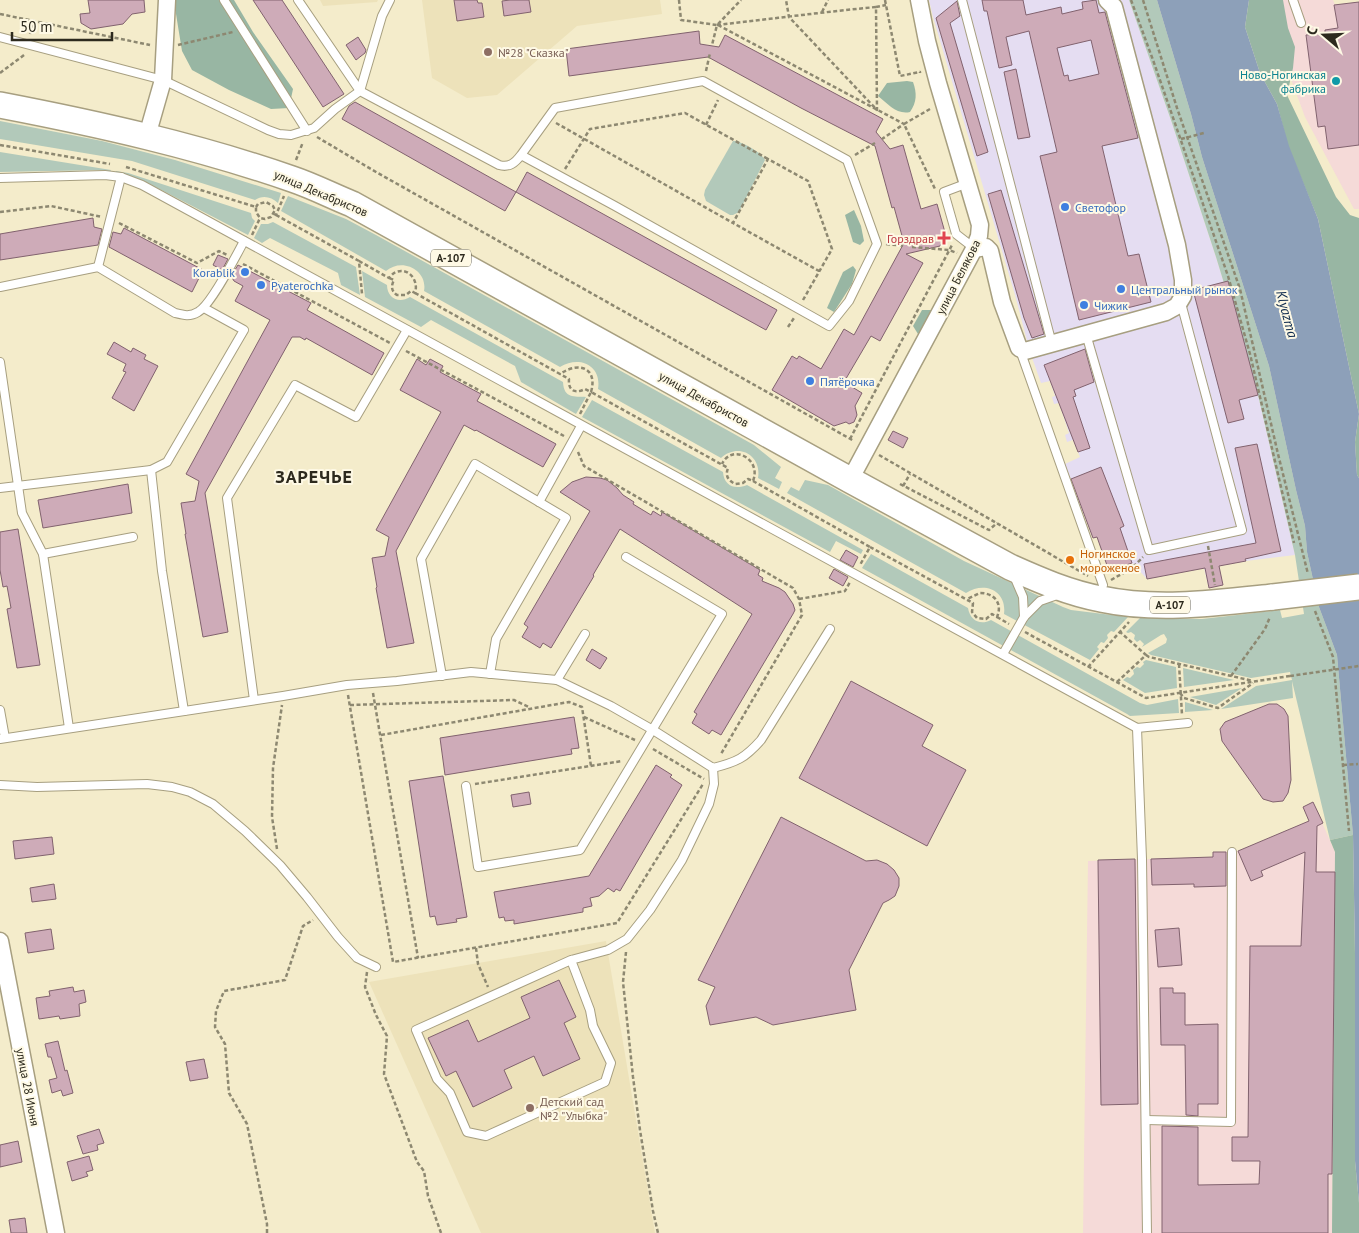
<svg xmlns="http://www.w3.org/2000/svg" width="1359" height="1233" viewBox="0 0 1359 1233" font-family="'PT Sans',sans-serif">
  <rect width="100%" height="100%" fill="#f4eccb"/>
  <polygon fill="#e5ddf2" points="929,0 1129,0 1172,123 1216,257 1258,395 1295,555 1246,561 1219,566 1223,585 1209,588 1204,568 1147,579 1132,563 1109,571 1097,537 1093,538 1065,464 1080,457 1073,440 1067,442 1065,435 1069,433 1059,403 1054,404 1052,397 1055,396 1050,381 1041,383 1030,352 1015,295 933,17"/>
  <g fill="#f5dad8">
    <polygon points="1278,0 1333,0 1335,5 1359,2 1359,209 1354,209 1305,117 1271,25"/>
    <polygon points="1313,802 1335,852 1332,1233 1083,1233 1088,861 1212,857 1213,852 1238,851 1309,821 1303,808"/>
  </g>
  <g fill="#ede2ba">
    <polygon points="320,0 378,0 377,2 323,6"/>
    <polygon points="422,0 660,0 662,14 577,26 497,95 467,98 432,78"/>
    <polygon points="606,941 655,1233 481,1233 369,982"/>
  </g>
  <g fill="#b2c9ba">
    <polygon points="1129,0 1157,0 1191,114 1202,157 1269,366 1296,490 1305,526 1307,552 1319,607 1337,655 1353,835 1330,840 1292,681 1293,698 1221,709 1256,686 1292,680 1290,672 1251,678 1151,655 1148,653 1166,643 1167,639 1164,634 1161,635 1142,647 1144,644 1140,640 1137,642 1134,639 1135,635 1131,632 1128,633 1126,632 1140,618 1202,619 1280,610 1282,618 1304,614 1295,555 1258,395 1216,257 1172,123"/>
    <path d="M0,121l102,20 73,19 106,33 -3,10c-7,-7 -16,-8 -23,-3l-123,-39 -132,-22z"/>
    <path d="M733,141c8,0 28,11 32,19l-26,52 -6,3h-3l-24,-14 -2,-6 1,-5z"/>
    <polygon points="0,152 111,170 110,172 104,170 0,172"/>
    <polygon points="116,171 128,173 251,213 252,218 255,221 248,235 146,182 115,173"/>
    <path d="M288,196l58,23 30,16 378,210 27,22 -6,11 7,4 -3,7 -21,-11c4,-22 -19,-36 -37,-20l-123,-69c4,-24 -19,-34 -38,-22l-136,-76c4,-21 -22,-34 -38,-20l-105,-60z"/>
    <polygon points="273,222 356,267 360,295 341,285 338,273 270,238 262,243 254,238 261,224 268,224"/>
    <path d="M362,271l25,14c0,13 12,19 23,12l153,85c1,17 11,14 23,15l-10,17 -55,-32 -6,-16 -84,-46 -10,7 -56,-30z"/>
    <path d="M592,400l131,72c1,14 12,18 24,13l116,65 -2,4 -25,-13 -6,11 -248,-135z"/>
    <path d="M805,480l23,5 136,76 99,46 8,3 57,7 -14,15 -3,-1 -4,4 1,3 -4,5 -3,-1 -4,5 2,2 -9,11 -86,-46c3,-24 -20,-33 -38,-21l-179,-100 4,-6 8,4z"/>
    <path d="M871,554l97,54c2,12 12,18 23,12l149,83 7,2 31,-6 1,14 -49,3 -3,-2 -265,-146z"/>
    <polygon points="1146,660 1176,667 1177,688 1145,693 1123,680 1127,677 1130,678 1134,674 1133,670 1137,667 1140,668 1144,664 1143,662"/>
    <polygon points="1183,668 1234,680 1184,687"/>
    <polygon points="1242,688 1216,705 1190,697"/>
    <polygon points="1185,702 1213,710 1185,712"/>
  </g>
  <g fill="#98b6a3">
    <polygon points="176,0 234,0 253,32 293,89 289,108 271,109 229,90 192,70 182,51 176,14"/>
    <polygon points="1249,0 1283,0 1288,28 1295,47 1293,68 1287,95 1336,197 1350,215 1359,218 1359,478 1357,475 1355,442 1359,414 1318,219 1288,146 1277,104 1260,73 1245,27"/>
    <path d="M907,81l6,1c4,11 4,20 -3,30 -13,3 -22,-8 -32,-16l9,-13z"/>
    <polygon points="854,210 861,226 864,241 860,245 853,242 845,215"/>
    <polygon points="853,266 856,270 852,284 834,312 827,308 843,272"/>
    <polygon points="922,310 931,310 929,318 918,334 913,326"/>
    <polygon points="1353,835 1355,954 1355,1161 1359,1203 1359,1233 1332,1233 1335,852 1330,840"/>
  </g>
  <polygon fill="#8da0b9" points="1157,0 1249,0 1245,27 1260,73 1277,104 1289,146 1318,219 1359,414 1355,442 1357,475 1359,478 1359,1203 1355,1161 1355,954 1353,835 1337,655 1319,607 1307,552 1305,526 1296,490 1269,366 1202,157 1191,114"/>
  <g fill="#ceabb8" stroke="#81626e" fill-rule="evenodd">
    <polygon points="88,0 144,0 145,12 132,14 123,24 91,29 81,23 80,14 90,13"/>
    <polygon points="253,0 282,0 344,94 323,107"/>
    <polygon points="454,0 477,0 478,3 482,3 484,17 457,21"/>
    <polygon points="510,0 529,0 531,12 504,16 502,1"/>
    <path d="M982,0h41l3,15 35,-8 1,7 21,-5 -1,-7 14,-2 3,13 6,-1 33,126 -36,8 26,110 11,-2 12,48 -72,18 -39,-164 17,-4 -28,-121 -23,6 6,28 -13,3 -12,-57h-3zM1091,40l8,34 -30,7 -1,-6 -4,1 -7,-28z"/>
    <polygon points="957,1 960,16 950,23 988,152 977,156 936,18"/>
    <polygon points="1359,2 1359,145 1328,149 1325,126 1318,127 1306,35 1325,33 1325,30 1338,28 1334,5"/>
    <polygon points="699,31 700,44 719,47 725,35 883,119 876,132 890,149 903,145 921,209 937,204 946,236 940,246 906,254 923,263 880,341 871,336 844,382 862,393 855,406 857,415 854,422 849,424 846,422 834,426 772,390 792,356 797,359 799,356 821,369 844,329 854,335 904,243 894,207 892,208 875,146 801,108 708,57 569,76 566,49"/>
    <polygon points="358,37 366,50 365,53 356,60 346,45"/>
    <polygon points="1016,69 1030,137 1018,139 1004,72"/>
    <polygon points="355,102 516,192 505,211 342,119 349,106"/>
    <polygon points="527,172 777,310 766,330 516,192"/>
    <polygon points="1001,190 1044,334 1032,338 1024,318 988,194"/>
    <polygon points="93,218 94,227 102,229 98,245 0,260 0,234"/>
    <polygon points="124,228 203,270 192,292 109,247 113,232 121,234"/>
    <polygon points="218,255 228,259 222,270 213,265"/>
    <polygon points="238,265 311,303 307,310 384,353 372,375 306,338 305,340 300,337 292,337 205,493 228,632 203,637 185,534 186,534 181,503 195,501 199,481 186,474 270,320 235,301 243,286 234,281 231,276"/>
    <polygon points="1228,281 1258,395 1239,400 1244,419 1228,423 1193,290"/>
    <polygon points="114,342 131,352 133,348 146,355 144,359 158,366 134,411 112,398 126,372 123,371 126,364 107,354"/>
    <polygon points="1085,349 1094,382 1074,390 1076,396 1073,397 1090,448 1078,452 1044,365"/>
    <polygon points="417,359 426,365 430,359 443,366 440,372 481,394 477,401 556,444 543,467 476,430 475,431 464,425 396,551 414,643 387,648 376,588 377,587 372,558 385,556 389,537 376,530 441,412 400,390"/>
    <polygon points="893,431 908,438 903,448 888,440"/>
    <polygon points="1257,444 1281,551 1245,559 1246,561 1219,566 1223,585 1209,588 1205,568 1147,579 1144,564 1256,543 1235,448"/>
    <polygon points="1101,467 1124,526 1120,528 1132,563 1109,571 1097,537 1093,538 1071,479"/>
    <polygon points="586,477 600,478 607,480 617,488 623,495 634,502 633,504 651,515 653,511 661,516 662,512 760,570 758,575 763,578 762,581 779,588 785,592 793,604 795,610 793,614 721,735 712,730 709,734 692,723 697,714 694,712 752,614 620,529 593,575 594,576 551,648 543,643 540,648 522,637 528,627 524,624 590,511 560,492 572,482"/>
    <polygon points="128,484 132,513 43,528 38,500"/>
    <polygon points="18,529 40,665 17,668 7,609 11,608 7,586 3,587 0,570 0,532"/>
    <polygon points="846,550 858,557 853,567 840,560"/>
    <polygon points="834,569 848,577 843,586 829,578"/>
    <polygon points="592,649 607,658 600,669 586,660"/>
    <polygon points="851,681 933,725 922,746 966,770 927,846 799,778"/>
    <polygon points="1269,704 1277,704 1284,709 1288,716 1291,780 1288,793 1283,801 1273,802 1263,799 1222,741 1220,729 1225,722"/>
    <polygon points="574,717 579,748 571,749 572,754 445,775 440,738"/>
    <polygon points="656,765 672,775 670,777 682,785 620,891 616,889 614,892 608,888 599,896 590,898 592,906 583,908 583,912 514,924 514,920 505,921 504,917 499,918 494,892 589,876"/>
    <polygon points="443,776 467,917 456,919 457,922 437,925 435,916 430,917 409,781"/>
    <polygon points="529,792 531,804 513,807 511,795"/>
    <polygon points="1313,802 1323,823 1317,826 1316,872 1335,872 1332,1174 1328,1174 1328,1233 1162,1233 1162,1126 1198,1127 1198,1185 1259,1184 1260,1161 1232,1161 1232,1137 1248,1137 1250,946 1301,946 1305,852 1261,871 1263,876 1251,881 1238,851 1309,821 1303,807"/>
    <polygon points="781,817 866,861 877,860 887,864 894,870 899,878 899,886 895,896 889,900 883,903 849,970 856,1010 773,1025 756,1017 710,1025 706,1006 715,987 698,980"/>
    <polygon points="52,837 54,854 15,859 13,841"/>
    <polygon points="1213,852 1226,852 1226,886 1194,887 1194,884 1152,885 1151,859 1213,857"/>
    <polygon points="1135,859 1138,1104 1101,1105 1098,860"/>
    <polygon points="54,884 56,899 32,902 30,888"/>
    <polygon points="1179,928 1182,965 1158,967 1155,930"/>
    <polygon points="51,929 54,949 28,953 25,933"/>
    <polygon points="559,980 576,1017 564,1023 580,1059 543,1076 534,1056 504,1070 512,1088 473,1107 456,1071 446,1076 428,1038 468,1020 478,1042 530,1018 521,997"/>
    <polygon points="73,987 74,992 84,990 86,1002 79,1004 80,1016 60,1019 59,1016 39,1019 36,998 50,996 49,991"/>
    <polygon points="1160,988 1173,988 1173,993 1185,993 1185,1025 1218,1024 1218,1104 1198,1104 1198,1116 1186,1115 1185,1045 1161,1045"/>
    <polygon points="58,1041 65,1071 67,1070 73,1093 63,1096 61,1090 52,1093 49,1080 57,1078 51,1057 48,1057 45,1044"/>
    <polygon points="204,1059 208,1078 190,1081 186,1062"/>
    <polygon points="99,1129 104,1143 97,1145 98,1150 83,1154 77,1136"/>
    <polygon points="18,1141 22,1162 0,1167 0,1145"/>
    <polygon points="89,1156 93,1170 86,1172 88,1176 72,1181 67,1162"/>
    <polygon points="25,1218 27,1233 11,1233 9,1220"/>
  </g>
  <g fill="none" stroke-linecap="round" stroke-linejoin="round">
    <defs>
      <g id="lane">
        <polyline points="224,0 307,131"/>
        <polyline points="298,0 360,91"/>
        <polyline points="962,0 1052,344"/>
        <polyline points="1293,0 1301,23"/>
        <path d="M0,37l163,43 105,50 11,4 12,1 23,-7 21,-19 25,-18 139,74c10,3 16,-2 22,-10l94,51 214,120 20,-25 28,-57 -30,-84 -144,-79 -148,27 -34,47"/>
        <polyline points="360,91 382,16 390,0"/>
        <polyline points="0,178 105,175 121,177 142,185 1137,728 1188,723"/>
        <polyline points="968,183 944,192 956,234 974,248"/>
        <polyline points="98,267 121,177"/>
        <path d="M0,287l98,-20 77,46c8,2 15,4 23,-1 13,-7 38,-56 46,-71"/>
        <polyline points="1086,334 1149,550 1242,530 1181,303"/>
        <polyline points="1020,350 1103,585"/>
        <polyline points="0,362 22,513 43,554 69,728"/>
        <polyline points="151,470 162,571 184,711"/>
        <polyline points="0,488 151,470 167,462 244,330 204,308"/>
        <polyline points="539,502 581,426"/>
        <polyline points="43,554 133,537"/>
        <polyline points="1014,576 1023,597 1024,617"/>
        <polyline points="1003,654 1024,617 1040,601 1060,594"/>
        <polyline points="442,676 421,559 475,464 566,518 496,639 490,674"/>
        <polyline points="557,680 585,634"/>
        <polyline points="254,700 227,498 295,385 356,417 407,330"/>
        <polyline points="0,710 5,738"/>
        <polyline points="1137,728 1142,859 1147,1233"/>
        <path d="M0,739l283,-43 64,-11 50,-4 74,-9 86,8 54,26 42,24 60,38c24,-6 32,-10 48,-28l69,-111"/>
        <polyline points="0,785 37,787 147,784 172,787 190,792 213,804 245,831 280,865 307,897 338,937 357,958 376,967"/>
        <polyline points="466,786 478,867 580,850 722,614 626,557"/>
        <polyline points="571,960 590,1010 593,1026 611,1063 605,1082 486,1136 467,1132 450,1093 437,1079 416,1030 571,960 608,950 627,939 650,910 682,860 709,804 714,784 713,768"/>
        <polyline points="1146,1120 1231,1122 1232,852"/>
      </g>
      <g id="street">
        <polyline points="147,136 163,80 167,0"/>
        <polyline points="974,249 986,247 990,251 1002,302 1019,348 1025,351 1166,312 1177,306 1183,296 1183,280 1177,245 1114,7 1107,0"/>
        <polyline points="850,480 974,249 979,236 980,225 938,83 927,41 919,0"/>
        <polyline points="0,941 56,1233"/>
      </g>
      <path id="primary" d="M0,105c99,19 197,41 292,74 21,7 40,17 60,25l498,276 160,87c29,13 59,26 91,32 56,12 115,4 172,-2"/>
    </defs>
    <use href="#lane" stroke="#a79f80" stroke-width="10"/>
    <use href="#street" stroke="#a79f80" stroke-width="19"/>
    <use href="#primary" stroke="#a79f80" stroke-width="28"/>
    <g stroke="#8d8871" stroke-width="2.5" stroke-dasharray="4 2.5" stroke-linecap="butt">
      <polyline points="679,0 681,20 717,25 712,45"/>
      <polyline points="885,0 900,76 920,72 920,73"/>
      <polyline points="1131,0 1153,60 1228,276 1250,354 1294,543"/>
      <polyline points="1143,0 1177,108 1240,289 1278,454 1308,574"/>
      <polyline points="876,7 886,5"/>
      <polyline points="822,12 828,0"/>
      <polyline points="0,14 150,45"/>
      <polyline points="718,24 741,0"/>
      <path d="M717,25c53,-6 106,-13 159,-18l1,103 -88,-93 -3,-17"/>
      <polyline points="718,25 904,124 882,139"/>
      <polyline points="30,34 33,21"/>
      <polyline points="178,45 233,32"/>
      <polyline points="706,71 710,53"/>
      <polyline points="0,73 24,55 25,54"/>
      <polyline points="930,109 904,124 935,189"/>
      <polyline points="556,123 733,223"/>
      <polyline points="706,125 718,100"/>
      <polyline points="317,137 376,172 854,441"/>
      <polyline points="1181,139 1204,133"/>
      <polyline points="0,145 110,164"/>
      <polyline points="855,155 875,143"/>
      <polyline points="296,160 303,142"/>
      <polyline points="126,167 256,207 256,212 260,218 265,219 271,217 275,210 273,206 266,202 258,204 256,207"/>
      <polyline points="565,169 590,129 685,113 768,159"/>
      <polyline points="0,212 51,206 102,217"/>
      <polyline points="274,214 276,215 284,196"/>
      <polyline points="276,215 359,261 362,294"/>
      <polyline points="119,223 197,263 219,251 227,255"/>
      <polyline points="252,235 260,218"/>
      <polyline points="886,244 905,246"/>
      <polyline points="912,247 949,250 957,253"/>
      <path d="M359,261l30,17c2,-2 4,-5 7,-6 13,-5 23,9 19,21l-4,-2 -5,4h-9c-6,-4 -6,-9 -3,-15l-5,-2"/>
      <polyline points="243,264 390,343"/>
      <path d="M415,293l145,81c19,-13 38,-6 31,18l-6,-3c-10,5 -17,2 -16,-10l-9,-5"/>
      <polyline points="803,300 832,249 808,181 768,159 733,223 819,271"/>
      <polyline points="788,327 794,318"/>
      <polyline points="406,351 564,436"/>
      <path d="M580,414l11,-22 137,76c-3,8 0,12 7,16l8,-1 5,-4 5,2c9,-22 -21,-38 -31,-17"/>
      <polyline points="850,439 952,245"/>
      <polyline points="578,452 584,466 793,588 799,599 802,615 721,754"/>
      <polyline points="879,455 1088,576"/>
      <polyline points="753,481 870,547 860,565"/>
      <polyline points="900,484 989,530 997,523"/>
      <polyline points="903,486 910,474"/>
      <polyline points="1208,546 1215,585"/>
      <path d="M870,547l103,56 -1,9 5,6 9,1 6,-5 5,3c6,-14 -3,-24 -17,-24l-13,6"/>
      <polyline points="1111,580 1132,568 1143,557"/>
      <polyline points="799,599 845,591 850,582"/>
      <polyline points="1315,611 1333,657 1349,831"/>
      <polyline points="997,617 1009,624"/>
      <polyline points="1025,632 1146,698 1290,676"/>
      <polyline points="1146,655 1149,657 1253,681"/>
      <polyline points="1179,664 1182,715"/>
      <polyline points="1088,667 1129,622"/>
      <polyline points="1231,676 1265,629 1270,617"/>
      <polyline points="1117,682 1146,655 1120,632"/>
      <polyline points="373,693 418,958"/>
      <polyline points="1180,693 1184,698 1218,708 1253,683"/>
      <polyline points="348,695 393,962 617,923 703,784"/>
      <polyline points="350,705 514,700 529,707"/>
      <polyline points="584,717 635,740"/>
      <polyline points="381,735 569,702 582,707 591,766"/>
      <polyline points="653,749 704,779"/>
      <polyline points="1343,765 1358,764"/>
      <polyline points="475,784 622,761"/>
      <polyline points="277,849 272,817 273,768 282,705"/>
      <polyline points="476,948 478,964 488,987"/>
      <polyline points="626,952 623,982 633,1077 640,1130 653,1211 658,1233"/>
      <polyline points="367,972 365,987 376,1015 387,1036 384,1074 417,1162 424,1171 428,1196 441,1233"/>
      <polyline points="267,1233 267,1224 247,1124 229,1093 225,1044 215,1027 216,1011 224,991 285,980 303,926 313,920"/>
    </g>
    <use href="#lane" stroke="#fff" stroke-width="8"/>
    <use href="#street" stroke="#fff" stroke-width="16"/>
    <use href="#primary" stroke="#fff" stroke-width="25"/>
    <defs>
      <polyline id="primary-bridge" points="1273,597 1359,587"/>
    </defs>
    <use href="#primary-bridge" stroke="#a79f80" stroke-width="28" stroke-linecap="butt"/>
    <polyline stroke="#8d8871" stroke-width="2.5" stroke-dasharray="4 2.5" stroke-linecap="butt" points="1290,676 1359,666"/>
    <use href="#primary-bridge" stroke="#fff" stroke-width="25"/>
  </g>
  <g fill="#8d6e63" stroke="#fef9e5" stroke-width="2">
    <circle cx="488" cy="52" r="5"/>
    <circle cx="530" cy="1108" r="5"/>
  </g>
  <circle fill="#0f9aa8" stroke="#fef9e5" stroke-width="2" cx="1336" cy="81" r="5"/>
  <g fill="#3f7fe0" stroke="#fef9e5" stroke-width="2">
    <circle cx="1065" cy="207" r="5"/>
    <circle cx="245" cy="272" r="5"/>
    <circle cx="261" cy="285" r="5"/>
    <circle cx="1121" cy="289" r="5"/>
    <circle cx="1084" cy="305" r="5"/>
    <circle cx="810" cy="381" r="5"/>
  </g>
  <path fill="#e0444e" stroke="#fef9e5" stroke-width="2" d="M941.5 230.5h5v5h5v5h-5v5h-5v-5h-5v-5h5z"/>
  <circle fill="#e8710a" stroke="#fef9e5" stroke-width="2" cx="1070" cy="560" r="5"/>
  <g text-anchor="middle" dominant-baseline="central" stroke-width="4" stroke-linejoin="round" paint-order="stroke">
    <g fill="#fef9e5" stroke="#6c685a" stroke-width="1">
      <rect x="431" y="249.5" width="40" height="17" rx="4"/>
      <rect x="1150" y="596.5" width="40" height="17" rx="4"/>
    </g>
    <g font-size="11" font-weight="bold" fill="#2d2a1e">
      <text x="451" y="258">А-107</text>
      <text x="1170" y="605">А-107</text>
    </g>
    <g font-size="12" fill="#785e54" stroke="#fef9e5" text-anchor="start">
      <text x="498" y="52">№28 "Сказка"</text>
      <text x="540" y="1101">Детский сад<tspan x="540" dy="14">№2 "Улыбка"</tspan></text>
    </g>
    <g font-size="12" fill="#0d838f" stroke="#fef9e5" text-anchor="end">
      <text x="1326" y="74">Ново-Ногинская<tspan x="1326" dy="14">фабрика</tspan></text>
    </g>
    <g font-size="12" fill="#2d2a1e" stroke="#fef9e5">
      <text transform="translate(321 193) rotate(23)">улица Декабристов</text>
      <text transform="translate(958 277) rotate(-63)">улица Белякова</text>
      <text transform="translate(704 399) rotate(29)">улица Декабристов</text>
      <text transform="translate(28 1087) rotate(79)">улица 28 Июня</text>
    </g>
    <g font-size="12" fill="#366cbe" stroke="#fef9e5" text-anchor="start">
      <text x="1075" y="207">Светофор</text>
      <text x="235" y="272" text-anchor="end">Korablik</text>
      <text x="271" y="285">Pyaterochka</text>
      <text x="1131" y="289">Центральный рынок</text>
      <text x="1094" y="305">Чижик</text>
      <text x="820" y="381">Пятёрочка</text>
    </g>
    <g font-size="12" fill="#be3a42" stroke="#fef9e5" text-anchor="end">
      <text x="934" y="238">Горздрав</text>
    </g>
    <g font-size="12" fill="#c56008" stroke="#fef9e5" text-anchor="start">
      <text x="1080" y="553">Ногинское<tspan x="1080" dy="14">мороженое</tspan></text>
    </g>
    <g font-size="14" font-style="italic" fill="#0f2b4e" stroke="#fef9e5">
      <text transform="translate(1287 314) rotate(75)">Klyazma</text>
    </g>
    <g font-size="18" font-weight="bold" letter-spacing="1" fill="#2d2a1e" stroke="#fef9e5">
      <text x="314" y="476">ЗАРЕЧЬЕ</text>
    </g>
  </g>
  <g transform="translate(1324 35) rotate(289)" stroke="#fef9e5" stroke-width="4" paint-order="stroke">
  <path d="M0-4L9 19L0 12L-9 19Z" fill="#2d2a1e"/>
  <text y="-8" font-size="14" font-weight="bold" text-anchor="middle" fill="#2d2a1e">С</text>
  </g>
  <path d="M12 32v8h100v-8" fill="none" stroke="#2d2a1e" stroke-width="2.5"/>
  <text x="20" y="32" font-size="15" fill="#2d2a1e" stroke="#fef9e5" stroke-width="4" paint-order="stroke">50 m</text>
</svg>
